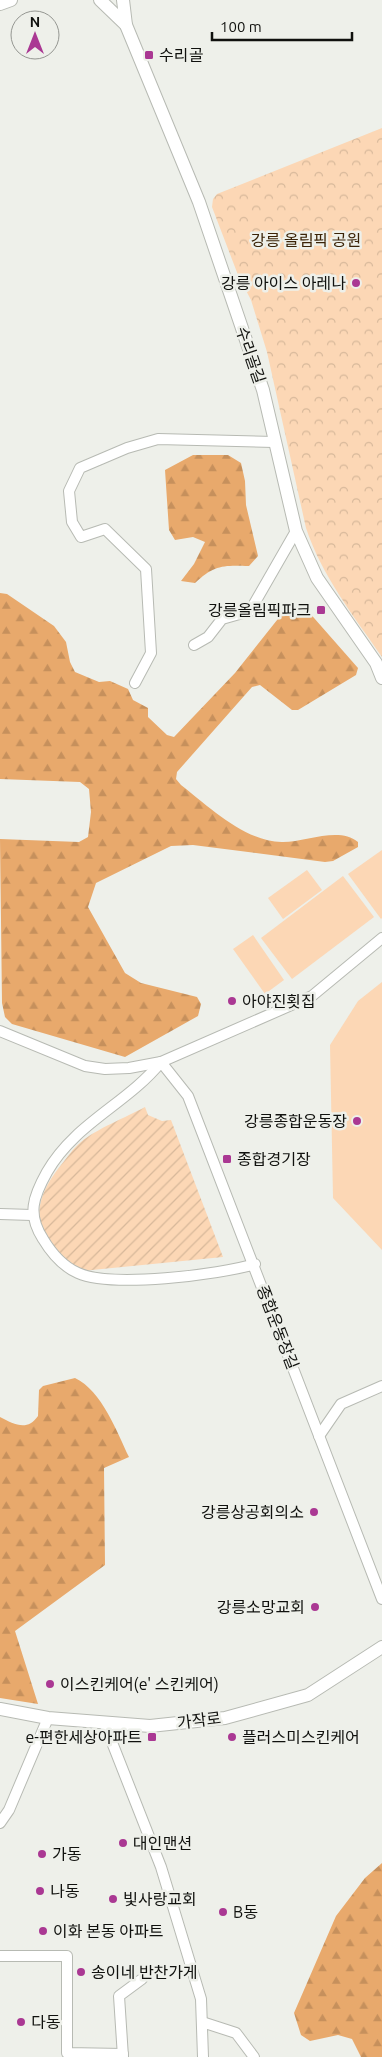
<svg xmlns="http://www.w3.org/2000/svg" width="382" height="2057" viewBox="0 0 382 2057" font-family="Ubuntu,'Noto Sans KR',sans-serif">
  <defs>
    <pattern id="forest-firs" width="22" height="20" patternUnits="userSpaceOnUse" patternTransform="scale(1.25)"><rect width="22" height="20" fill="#e8a96c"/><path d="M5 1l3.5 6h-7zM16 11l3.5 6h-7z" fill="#c6905c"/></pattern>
    <pattern id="park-crowns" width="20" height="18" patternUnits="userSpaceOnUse" patternTransform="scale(1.25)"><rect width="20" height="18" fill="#fcd7b5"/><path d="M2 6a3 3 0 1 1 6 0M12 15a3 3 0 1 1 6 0" fill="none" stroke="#d7b89a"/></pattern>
    <pattern id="garden-furrows" width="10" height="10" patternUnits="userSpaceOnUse" patternTransform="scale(1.25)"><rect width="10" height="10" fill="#fcd7b5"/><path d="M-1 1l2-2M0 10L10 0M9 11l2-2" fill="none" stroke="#d7b89a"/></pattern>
  </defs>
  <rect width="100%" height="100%" fill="#eef0ea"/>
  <g fill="url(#forest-firs)">
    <path d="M193,455h35l13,8 4,18 1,24 12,51 -9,10c-26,-1 -35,-1 -54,17l-14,-2 13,-17 11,-22 -12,-5 -18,3 -6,-10 -4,-60z"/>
    <path d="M0,593l7,1 47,32 12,16 4,20 5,10 24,10 11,-1 18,8 5,11 15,8v9l19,18 7,2 61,-64 50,-63 7,-2 15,2 51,58 -2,7 -58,35h-6l-32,-25 -8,2 -75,85 -1,7 5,6c27,21 66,58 102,57 23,0 56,-16 75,0v5l-25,14 -8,1 -132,-17 -22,1 -75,37 -8,24 37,66 16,10 56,14 4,7 -3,12 -73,41 -113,-33 -7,-7 -3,-14 -2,-164 79,3 9,-5 3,-25 -2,-23 -9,-7 -80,-3z"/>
    <path d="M75,1378c27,13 42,54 54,79l-25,11 1,97 -90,66 23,73 -38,-6v-281c14,7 27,15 38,-1l1,-26 4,-4z"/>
    <polygon points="382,1863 382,2057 361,2057 352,2039 338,2035 310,2041 301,2035 294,2013 336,1916 365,1878"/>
  </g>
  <path fill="url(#park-crowns)" d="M382,128v529c-29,-42 -60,-81 -76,-129l-39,-176 -16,-52 -13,-25 -26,-68 1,-8 4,-5z"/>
  <path fill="url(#garden-furrows)" d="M145,1107l3,8 14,6 9,-1 52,137 -141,14c-45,-31 -58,-60 -21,-106 6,-7 12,-17 20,-23 15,-13 46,-25 64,-35z"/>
  <g fill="#fcd7b5">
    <polygon points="382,850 382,918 381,919 348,874"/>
    <polygon points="307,870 322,890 283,919 268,898"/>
    <polygon points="343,876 374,917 292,979 261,938"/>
    <polygon points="253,935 284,980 265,994 233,949"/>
    <polygon points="382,982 382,1250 333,1198 330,1045 358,1001"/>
  </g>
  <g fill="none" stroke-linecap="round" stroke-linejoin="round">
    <defs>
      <g id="minor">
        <polyline points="194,645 208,637 222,619 250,611 296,531"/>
        <polyline points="135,683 151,653 146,569 105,529 81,537 72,522 69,491 80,468 127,448 158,439 274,442"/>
        <polyline points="0,1031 85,1066 105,1069 129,1068 161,1062 312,996 382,938"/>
        <polyline points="0,1214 32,1215"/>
        <path d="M255,1264c-36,11 -144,24 -177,9 -16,-7 -26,-19 -35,-34 -16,-25 -10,-42 4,-67 28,-49 80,-68 114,-110l27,34 194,503"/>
        <polyline points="319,1436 341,1404 382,1386"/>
        <polyline points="104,1722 161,1867 201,1999 203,2057"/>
        <polyline points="0,1823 9,1810 48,1718"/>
        <polyline points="0,1956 67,1956 67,2053 123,2054"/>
        <polyline points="202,2022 236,2033 254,2057"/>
        <polyline points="123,2057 119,1996 142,1979"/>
      </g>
      <g id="tertiary">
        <polyline points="100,0 126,25"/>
        <polyline points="123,0 126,25 199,202 263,390 296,531 317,578 376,663 382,678"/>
        <polyline points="0,4 11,0"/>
        <polyline points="0,1709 48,1718 150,1726 225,1718 308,1695 382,1647"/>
      </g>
    </defs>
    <use href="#minor" stroke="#b7bab3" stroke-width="12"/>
    <use href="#tertiary" stroke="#b7bab3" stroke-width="14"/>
    <use href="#minor" stroke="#fff" stroke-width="10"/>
    <use href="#tertiary" stroke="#fff" stroke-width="12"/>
  </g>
  <g fill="#aa3893" stroke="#eef0ea" stroke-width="2">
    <rect x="144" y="50" width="10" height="10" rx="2.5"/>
    <circle cx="356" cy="283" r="5"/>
    <rect x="316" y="605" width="10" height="10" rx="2.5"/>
    <circle cx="232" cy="1001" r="5"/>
    <circle cx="357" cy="1121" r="5"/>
    <rect x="222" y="1154" width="10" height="10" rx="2.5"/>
    <circle cx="314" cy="1512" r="5"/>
    <circle cx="315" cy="1607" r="5"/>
    <circle cx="50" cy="1684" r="5"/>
    <rect x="147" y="1732" width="10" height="10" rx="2.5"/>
    <circle cx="232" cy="1737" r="5"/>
    <circle cx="123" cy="1843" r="5"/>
    <circle cx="42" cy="1854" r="5"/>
    <circle cx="40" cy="1891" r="5"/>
    <circle cx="113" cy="1899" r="5"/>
    <circle cx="223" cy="1912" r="5"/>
    <circle cx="43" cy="1931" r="5"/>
    <circle cx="81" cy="1972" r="5"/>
    <circle cx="21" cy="2022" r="5"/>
  </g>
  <g text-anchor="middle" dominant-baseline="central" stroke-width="5" stroke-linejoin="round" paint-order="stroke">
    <g font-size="16" fill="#10110e" stroke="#eef0ea" text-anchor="start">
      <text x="159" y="55">수리골</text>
      <text x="346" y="283" text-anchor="end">강릉 아이스 아레나</text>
      <text x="311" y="610" text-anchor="end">강릉올림픽파크</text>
      <text x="242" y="1001">아야진횟집</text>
      <text x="347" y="1121" text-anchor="end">강릉종합운동장</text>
      <text x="237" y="1159">종합경기장</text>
      <text x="304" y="1512" text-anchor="end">강릉상공회의소</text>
      <text x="305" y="1607" text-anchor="end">강릉소망교회</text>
      <text x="60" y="1684">이스킨케어(e' 스킨케어)</text>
      <text x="142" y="1737" text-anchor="end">e-편한세상아파트</text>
      <text x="242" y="1737">플러스미스킨케어</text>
      <text x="133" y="1843">대인맨션</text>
      <text x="52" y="1854">가동</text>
      <text x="50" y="1891">나동</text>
      <text x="123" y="1899">빛사랑교회</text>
      <text x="233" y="1912">B동</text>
      <text x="53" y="1931">이화 본동 아파트</text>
      <text x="91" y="1972">송이네 반찬가게</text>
      <text x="31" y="2022">다동</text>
    </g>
    <g font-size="16" fill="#3b2307" stroke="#eef0ea">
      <text x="306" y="240">강릉 올림픽 공원</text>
    </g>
    <g font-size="16" fill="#10110e" stroke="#eef0ea">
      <text transform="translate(251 355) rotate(71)">수리골길</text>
      <text transform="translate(278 1327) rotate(69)">종합운동장길</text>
      <text transform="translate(199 1720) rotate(-7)">가작로</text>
    </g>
  </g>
  <g transform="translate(35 35)"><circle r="24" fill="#eef0ea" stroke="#959792"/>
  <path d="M0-4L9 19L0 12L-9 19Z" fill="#aa3893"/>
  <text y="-8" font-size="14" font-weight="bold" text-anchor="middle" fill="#10110e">N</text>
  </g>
  <path d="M212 32v8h140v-8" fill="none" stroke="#10110e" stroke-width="2.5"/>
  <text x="220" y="32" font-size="15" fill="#10110e" stroke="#eef0ea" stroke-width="4" paint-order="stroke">100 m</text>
</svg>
